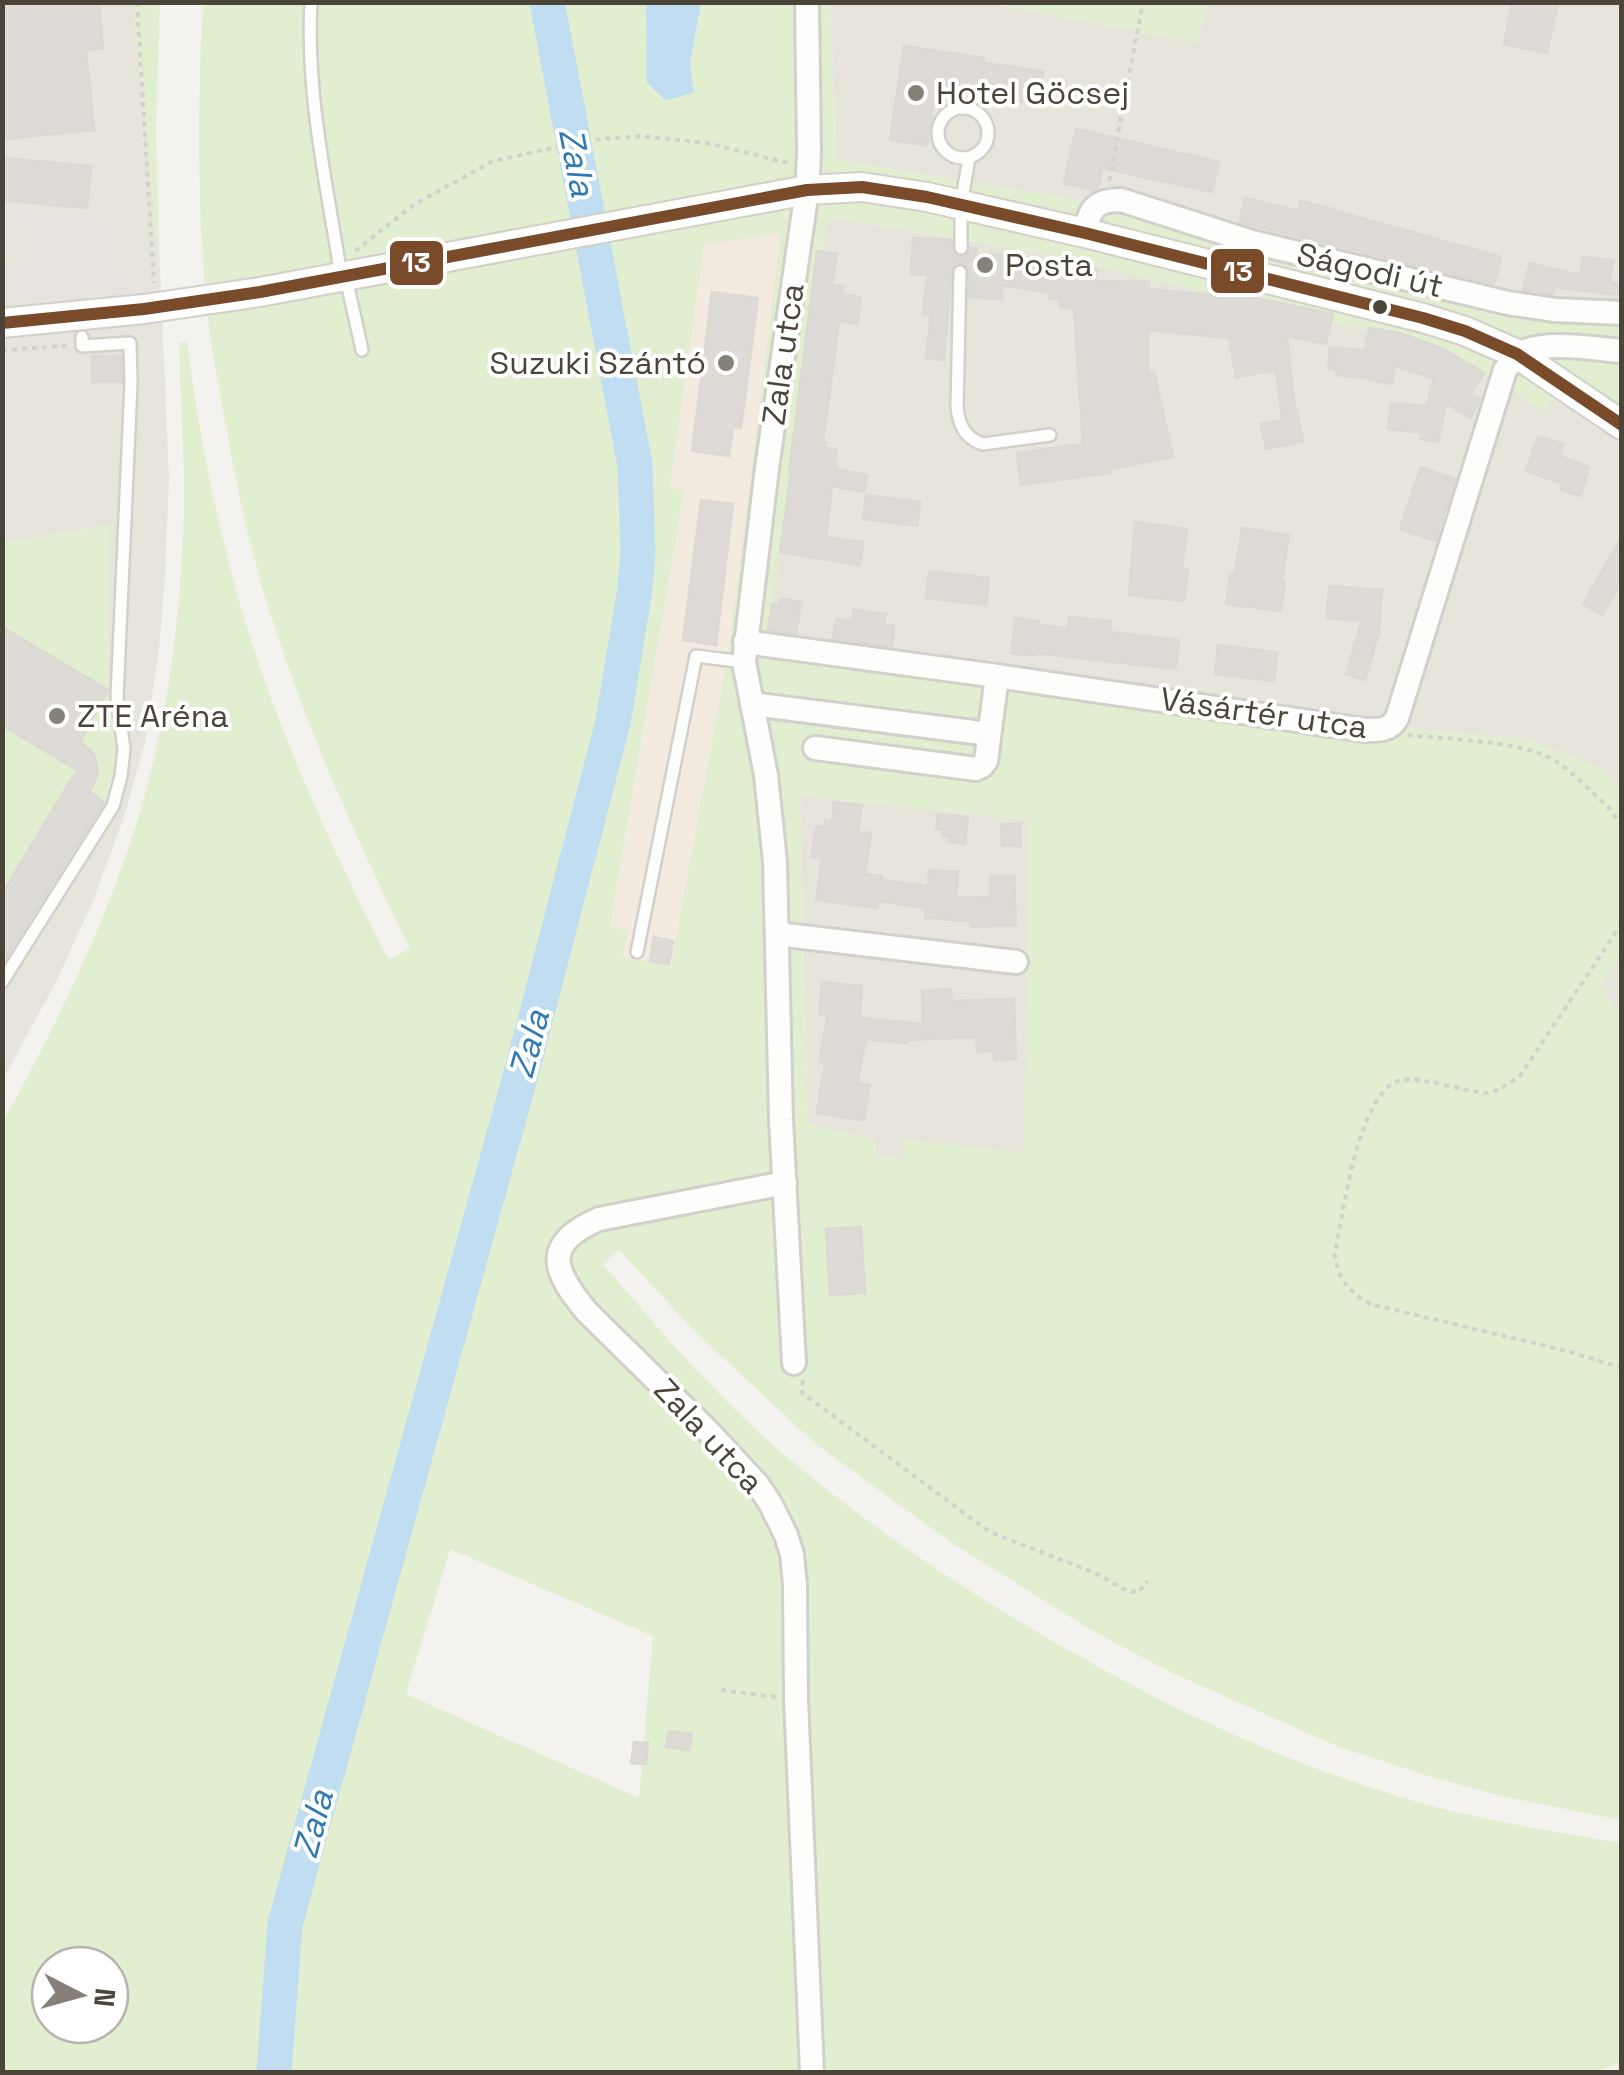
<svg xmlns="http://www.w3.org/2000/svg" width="1624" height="2075" viewBox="0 0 1624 2075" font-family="'Space Grotesk',sans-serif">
  <rect width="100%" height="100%" fill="#f4f2ee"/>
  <g fill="#e7e4dc">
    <polygon points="3,3 133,3 160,268 169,477 165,577 159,650 145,742 124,817 93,901 56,982 3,1079 3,985 117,757 108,675 109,525 3,543"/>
    <polygon points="830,3 987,3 1197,43 1209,3 1621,3 1621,305 1564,304 1051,195 837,160"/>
    <polygon points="839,219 1039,253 1197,289 1403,339 1453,359 1494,379 1569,379 1621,406 1621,789 1598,767 1528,739 1423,730 766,641 826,223"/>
    <polygon points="800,796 1028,820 1024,1153 905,1140 904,1160 875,1154 876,1140 808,1124"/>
    <polygon points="1621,957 1621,1017 1599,984"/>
  </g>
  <polygon fill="#f3ebdf" points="782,234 729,649 671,967 621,957 610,927 684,491 670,488 704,244"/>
  <g fill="#e1eecf" fill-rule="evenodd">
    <polygon points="133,3 160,3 156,132 160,268"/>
    <path d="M203,3h443l1,80 46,9 -3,-28 11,-61h129l7,157 214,35 163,34 284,64 123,12v101l-52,-27 -26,32 -49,-32 -41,-20 -50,-20 -364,-86 -200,-34 -13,4 -59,417 656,90 105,9 70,28 23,22v168l-22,27 23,33 -1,803 -115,-23 -68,-18 -99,-32 -171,-76 -77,-41 -142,-89 -132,-96 -122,-113 -76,-82 -16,14c54,63 108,127 171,182 78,68 165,127 253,180 126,75 259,140 401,179 63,17 129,27 193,38v220l-27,9h-1591v-950c53,-97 103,-198 135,-304 26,-85 39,-174 44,-262 5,-71 -1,-142 -3,-213l8,-1c9,66 20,132 36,197 34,147 97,286 165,420l22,-10c-64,-132 -125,-268 -161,-411 -11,-44 -19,-89 -27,-134 -4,-25 -10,-50 -13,-75 -12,-108 -12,-218 -6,-326zM781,234l-52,415 -58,317 -49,-9 6,-26 -18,-5 74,-436 -14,-3 34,-243zM800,796l227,24 -3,332 -119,-12 -2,20 -28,-6 1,-14 -68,-16zM450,1549l203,87 -14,162 -233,-104zM50,1965h60v60h-60z"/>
    <polygon points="987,3 1209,2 1209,3 1197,43"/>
    <polygon points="110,525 108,675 117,757 109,804 3,985 3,543"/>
  </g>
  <polygon fill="#e6e3df" points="17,210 111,218 131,295 3,301 3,268 28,264"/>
  <polygon fill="#c0ddf1" points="646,3 701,3 690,64 694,93 665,100 647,83"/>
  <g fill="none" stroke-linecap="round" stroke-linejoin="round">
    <polyline stroke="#c0ddf1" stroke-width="35" points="274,2072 285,1924 521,1074 613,722 635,589 638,551 635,465 547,2"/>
  </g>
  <g fill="#dedbd6" stroke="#dcd9d4" stroke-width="2.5">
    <polygon points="2,2 81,2 81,5 99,3 103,48 86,50 94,130 2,139"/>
    <polygon points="1512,2 1558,2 1547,53 1504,44"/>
    <polygon points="904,46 984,58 984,63 1043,71 1039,104 935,89 927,145 890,140"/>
    <polygon points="1076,129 1219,162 1212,192 1102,168 1098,188 1094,190 1064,183"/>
    <polygon points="2,158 91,166 87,208 2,200"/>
    <polygon points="1245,198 1299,211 1301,201 1333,209 1333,210 1501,257 1494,284 1239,222"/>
    <polygon points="913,238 952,240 952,252 960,257 966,256 970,248 977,248 976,254 1017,255 1097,270 1095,281 1149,282 1149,289 1224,296 1224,292 1247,292 1247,296 1333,314 1326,344 1287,336 1294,401 1303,441 1266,449 1261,424 1282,420 1276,370 1236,377 1229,338 1148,330 1148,373 1154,372 1173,457 1109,469 1110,473 1021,485 1017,453 1083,444 1074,309 1060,307 1061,300 1050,299 1051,293 1002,285 1002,299 969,297 969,268 964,264 956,263 951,272 944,360 926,358 931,315 923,314 927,275 911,274"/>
    <polygon points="817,251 837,254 832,285 843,286 842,294 861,297 857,324 839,321 823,442 825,443 825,448 837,449 835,469 867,475 864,492 832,486 826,537 863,542 860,565 780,552 791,473 789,473"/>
    <polygon points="1583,257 1613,260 1610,282 1622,285 1621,295 1554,287 1552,294 1523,290 1530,263 1580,275"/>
    <polygon points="712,292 758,298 741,428 733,427 729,456 692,451"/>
    <polygon points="1369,328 1400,333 1443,349 1484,373 1471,393 1480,399 1470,418 1446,403 1438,442 1420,439 1422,433 1388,429 1391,403 1427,406 1434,378 1395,366 1392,384 1370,380 1370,378 1336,375 1336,370 1328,369 1330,347 1365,350"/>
    <polygon points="92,356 121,356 122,382 92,382"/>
    <polygon points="1538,436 1563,444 1559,456 1590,467 1580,496 1561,490 1563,484 1526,471"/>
    <polygon points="1421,467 1455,479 1435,541 1400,529"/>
    <polygon points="866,495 920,502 917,526 863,519"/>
    <polygon points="701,500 733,504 716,645 683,640"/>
    <polygon points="1135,522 1187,529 1182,569 1188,570 1184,601 1129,595"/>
    <polygon points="1242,528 1289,535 1282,581 1285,581 1281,611 1226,604 1230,574 1235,575"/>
    <polygon points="1622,537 1622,580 1602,615 1583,604"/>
    <polygon points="929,571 989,578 986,605 926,598"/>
    <polygon points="1329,586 1382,590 1379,633 1365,680 1346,674 1362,621 1327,618"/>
    <polygon points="781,599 801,602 796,634 768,630 772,604 780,605"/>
    <polygon points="854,610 886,614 884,625 894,626 892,647 833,639 836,619 853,621"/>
    <polygon points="1069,617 1111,621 1110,632 1179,640 1176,669 1035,653 1034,656 1011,653 1016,618 1039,621 1038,625 1068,628"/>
    <polygon points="2,627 108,690 80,742 94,754 98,773 90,792 104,802 2,964 2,894 77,770 2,725"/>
    <polygon points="1218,645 1277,652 1274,681 1215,674"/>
    <polygon points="834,802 862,805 858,832 871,833 865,874 882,876 881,880 928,886 929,870 958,872 956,898 990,897 990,876 1014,876 1016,925 971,927 971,921 925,918 926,908 878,901 877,908 816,900 822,858 812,857 816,827 824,827 825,820 832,821"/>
    <polygon points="938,814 968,817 965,844 949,842 950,837 942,836 943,830 936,829"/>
    <polygon points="1001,824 1020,824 1021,846 1002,846"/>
    <polygon points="654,937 673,941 669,964 650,961"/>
    <polygon points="822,982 862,986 860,1018 923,1024 922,991 951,989 952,1001 1014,999 1016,1059 994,1060 994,1051 977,1052 976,1037 907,1040 907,1043 866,1039 857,1083 870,1085 864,1120 817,1113 825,1063 819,1062 828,1014 819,1014"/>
    <polygon points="861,1227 865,1293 830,1295 826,1229"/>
    <polygon points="669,1731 692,1734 689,1750 666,1747"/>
    <polygon points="634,1742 648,1743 646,1764 631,1763"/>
  </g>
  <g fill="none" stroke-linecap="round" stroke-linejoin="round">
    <defs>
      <g id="service">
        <path d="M311,2c-5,88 14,175 28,261l9,24 14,63"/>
        <circle cx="963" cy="133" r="25"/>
        <polyline points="961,248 961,205 969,158"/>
        <path d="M960,272l-3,135c2,19 8,31 26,37l67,-9"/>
        <polyline points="637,952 696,656 744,662"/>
        <polyline points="2,982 113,806 121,776 124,749 117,697 131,384 130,343 82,346 82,337"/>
      </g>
      <g id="minor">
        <path d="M1085,233c5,-24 9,-33 36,-33l131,42 256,61 47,7 67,3"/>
        <path d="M745,642l252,34 367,54c14,0 26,1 33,-12l108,-348c4,-5 6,-10 10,-13 22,-19 79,-8 107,-6"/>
        <polyline points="752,704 989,734"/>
        <polyline points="815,748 976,769 982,766 986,761 997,676"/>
        <polyline points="777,934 1016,962"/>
        <path d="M785,1183l-186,36c-58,25 -46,52 -12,93l119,117 52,56 12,18 16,32 6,19 3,31 1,114 16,373"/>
        <polyline points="794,1363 781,1120 775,862 766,775 744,662 767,468 807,190 809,153 807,2"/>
      </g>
      <polyline id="tertiary" points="2,323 144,309 260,292 807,190 862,187 927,197 1085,233 1423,318 1465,331 1517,354 1622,425"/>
    </defs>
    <use href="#service" stroke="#d2d0cb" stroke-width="16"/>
    <use href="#minor" stroke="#d2d0cb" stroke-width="28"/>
    <use href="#tertiary" stroke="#d2d0cb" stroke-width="32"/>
    <g stroke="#d3d2cc" stroke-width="4" stroke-dasharray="5 5" stroke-linecap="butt">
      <polyline points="137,2 154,283"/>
      <polyline points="1109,181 1143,2"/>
      <polyline points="355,251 415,204 493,161 589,140 642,136 707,143 788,163"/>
      <polyline points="2,350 66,346"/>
      <path d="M1408,735c37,4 108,6 140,22 17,8 29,21 43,34 14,14 20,17 31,35"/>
      <path d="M1622,923l-102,153 -22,14 -11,3c-24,-2 -63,-16 -85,-13 -43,7 -60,137 -67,174 2,24 14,38 35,50l197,47 55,17"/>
      <polyline points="803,1380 802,1393 990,1532 1095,1573 1127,1591 1139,1592 1147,1581"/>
      <polyline points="721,1690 776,1697"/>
    </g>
    <use href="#service" stroke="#fdfdfc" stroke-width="11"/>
    <use href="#minor" stroke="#fdfdfc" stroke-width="22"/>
    <use href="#tertiary" stroke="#fdfdfc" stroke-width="28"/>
    <defs>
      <polyline id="bus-1" points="2,323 144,309 260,292 807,190 862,187 927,197 1085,233 1423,318 1465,331 1517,354 1622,425"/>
    </defs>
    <use href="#bus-1" stroke="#fff" stroke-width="20"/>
    <use href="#bus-1" stroke="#7a4b2a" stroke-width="12"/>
  </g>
  <g fill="#868178" stroke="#fff" stroke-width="4">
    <circle cx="916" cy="93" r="10"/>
    <circle cx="985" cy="265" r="10"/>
    <circle cx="726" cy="363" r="10"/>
    <circle cx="57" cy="716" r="10"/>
  </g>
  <circle fill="#4b4439" stroke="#fff" stroke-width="4" cx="1380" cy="307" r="9"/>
  <g text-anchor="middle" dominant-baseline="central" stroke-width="8" stroke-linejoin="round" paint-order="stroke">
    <g font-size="32" fill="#4b4439" stroke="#fff" text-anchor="start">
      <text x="936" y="93">Hotel Göcsej</text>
      <text x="1005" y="265">Posta</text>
      <text x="706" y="363" text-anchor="end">Suzuki Szántó</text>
      <text x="77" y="716">ZTE Aréna</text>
    </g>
    <g font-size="32" fill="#4b4439" stroke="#fff">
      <text transform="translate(1370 270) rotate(13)">Ságodi út</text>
      <text transform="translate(783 354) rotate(-82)">Zala utca</text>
      <text transform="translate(1264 713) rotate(8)">Vásártér utca</text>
      <text transform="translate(709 1436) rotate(47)">Zala utca</text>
    </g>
    <g font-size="35" font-style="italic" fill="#2e7ab2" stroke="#fff">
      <text transform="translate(577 162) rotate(79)">Zala</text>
      <text transform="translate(529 1044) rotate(-75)">Zala</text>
      <text transform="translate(313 1824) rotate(-75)">Zala</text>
    </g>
  </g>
  <g stroke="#fff" stroke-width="4">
    <rect x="388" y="239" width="57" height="48" rx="10" fill="#7a4b2a"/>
    <rect x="1209" y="247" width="57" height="48" rx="10" fill="#7a4b2a"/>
  </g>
  <g font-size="28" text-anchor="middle" font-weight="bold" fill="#fff">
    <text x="416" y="272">13</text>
    <text x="1238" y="281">13</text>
  </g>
  <rect width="1624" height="2075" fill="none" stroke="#4b4439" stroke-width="10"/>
  <g transform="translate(80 1995) rotate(96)"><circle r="48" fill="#ffffff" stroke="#b7b4b0" stroke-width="2.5"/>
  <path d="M0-8L18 38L0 25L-18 38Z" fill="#868178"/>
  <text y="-15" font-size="28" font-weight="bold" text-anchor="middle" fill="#4b4439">N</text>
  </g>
</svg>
